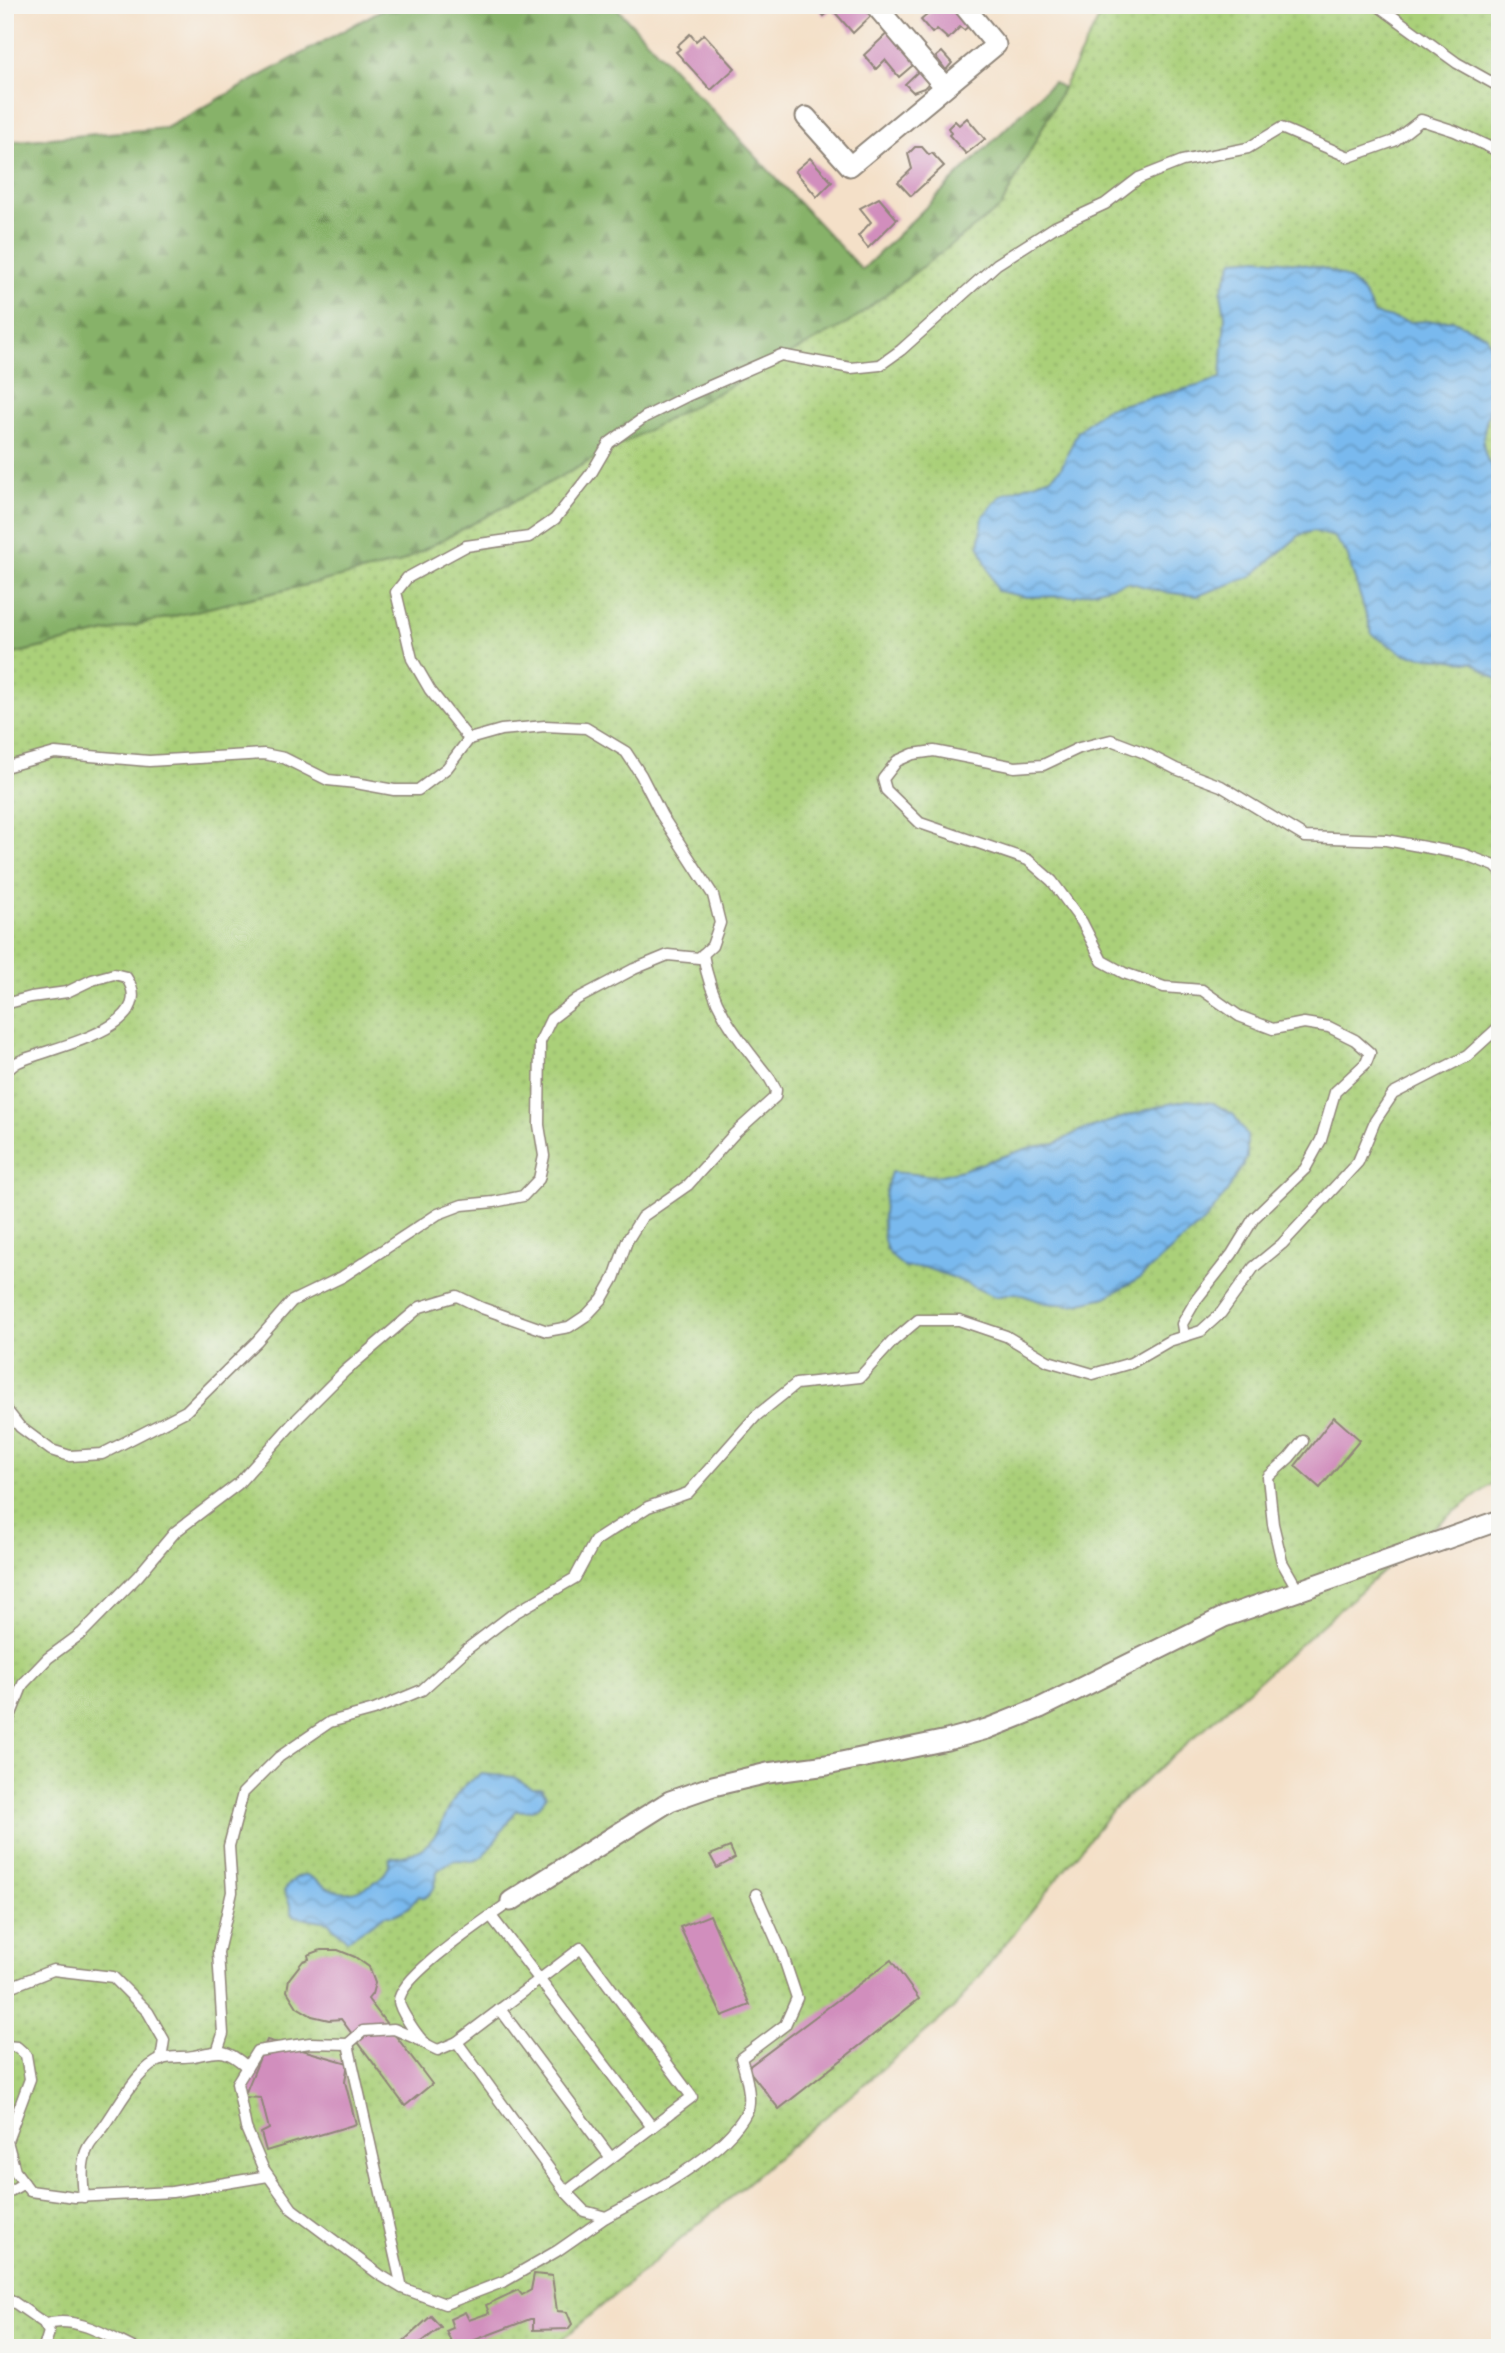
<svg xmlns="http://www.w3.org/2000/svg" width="1505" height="2353" viewBox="0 0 1505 2353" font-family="Sriracha,sans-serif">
  <defs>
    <pattern id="grass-dots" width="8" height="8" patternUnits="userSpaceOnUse" patternTransform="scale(1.75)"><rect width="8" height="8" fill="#aad079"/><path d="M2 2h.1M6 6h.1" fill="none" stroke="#92b369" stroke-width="1.8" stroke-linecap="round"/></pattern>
    <pattern id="forest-firs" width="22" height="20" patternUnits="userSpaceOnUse" patternTransform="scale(1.75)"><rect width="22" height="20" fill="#87b269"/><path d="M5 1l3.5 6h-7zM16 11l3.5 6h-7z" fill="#6f9157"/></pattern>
    <pattern id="water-waves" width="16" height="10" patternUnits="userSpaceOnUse" patternTransform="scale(1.75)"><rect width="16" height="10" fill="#79b9ee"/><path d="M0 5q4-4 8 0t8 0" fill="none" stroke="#6397c1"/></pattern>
  </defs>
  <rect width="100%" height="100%" fill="#f6f6f2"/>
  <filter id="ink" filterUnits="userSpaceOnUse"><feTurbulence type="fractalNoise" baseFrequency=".0143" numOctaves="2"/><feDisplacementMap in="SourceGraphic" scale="14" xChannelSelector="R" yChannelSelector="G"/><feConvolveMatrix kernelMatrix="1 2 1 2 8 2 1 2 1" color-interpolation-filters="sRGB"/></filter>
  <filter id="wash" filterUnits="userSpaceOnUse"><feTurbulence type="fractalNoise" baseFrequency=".00686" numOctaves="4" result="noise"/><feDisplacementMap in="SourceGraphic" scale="28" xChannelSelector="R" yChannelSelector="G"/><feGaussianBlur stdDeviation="1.57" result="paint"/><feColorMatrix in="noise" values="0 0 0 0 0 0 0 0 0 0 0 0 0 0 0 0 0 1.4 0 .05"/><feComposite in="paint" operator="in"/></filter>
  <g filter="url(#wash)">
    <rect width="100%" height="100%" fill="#f4e0c8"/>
    <polygon fill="url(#grass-dots)" stroke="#6a7e52" stroke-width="2" points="1106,5 1500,5 1500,1478 1430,1530 1114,1808 954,2008 552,2348 5,2348 5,656 399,563 1001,207"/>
    <polygon fill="url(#forest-firs)" stroke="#596e4a" stroke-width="2" points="390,5 614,5 862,270 1053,82 1063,88 1001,207 850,322 399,563 5,656 5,142 166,128"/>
    <g fill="url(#water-waves)" stroke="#52728c" stroke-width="2">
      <path d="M1260,258c34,6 81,5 104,36 4,6 7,14 10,20l36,8 42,-2 35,16c5,16 11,32 10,49 -1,7 -4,14 -6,21 -10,29 -14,47 9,72v203l-27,-18 -69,-9 -32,-20 -25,-80 -13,-17 -21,-6 -13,4 -48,41 -55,20 -34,-4 -35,-10 -54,14 -48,1 -29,-6 -18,-45 4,-30 18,-21 50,-18 10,-9 17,-37 26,-22 97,-24 20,-7 4,-62 -4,-24 12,-32z"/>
      <path d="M1500,771v65c-14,-17 -8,-46 0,-65z"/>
      <path d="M1188,1100l25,3 21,12 13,21v22l-20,34 -21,27 -66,59 -34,19 -33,8 -28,-2 -29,-10 -21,4 -43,-20 -29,-10 -18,1c-5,-5 -13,-10 -17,-16 -10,-19 -4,-60 3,-80l46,4 25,-6 69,-23 24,-3 24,-13 81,-25z"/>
      <path d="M482,1774l32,3 18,11h9l5,7c-5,14 -15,18 -29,15 -12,13 -23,36 -34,46 -8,8 -17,4 -27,4 -7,1 -13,7 -19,11 -1,13 -1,19 -12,27l-6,-2 -11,12 -14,7h-9l-38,25 -19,-18 -33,-6 -4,-3v-7l-7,-15c5,-6 11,-17 22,-16 5,1 10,6 14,8 19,13 33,12 52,1 10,-7 18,-13 18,-26 67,-6 42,-61 92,-84z"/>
    </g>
    <g id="blocks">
      <g fill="#d18ebd">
        <polygon points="815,5 869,5 875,12 853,33 832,9 824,16"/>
        <polygon points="939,5 961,5 974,22 964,30 960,27 948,39 937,29 932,33 921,20"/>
        <polygon points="892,29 919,60 899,77 885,60 876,69 864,55"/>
        <polygon points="690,34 696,41 704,34 735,68 711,90 676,52 680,49 677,46"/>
        <polygon points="942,52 952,63 946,70 936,57"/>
        <polygon points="924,66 934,78 924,88 913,92 905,84"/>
        <polygon points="967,118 985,139 966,154 949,135 951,133 948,128 955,121 959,125"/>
        <polygon points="915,147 922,147 929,155 932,153 944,166 911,196 898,182 912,169 908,154"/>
        <polygon points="810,158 832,182 817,197 795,171"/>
        <polygon points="879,198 897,219 868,248 858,236 871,222 860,208"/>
        <polygon points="1334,1417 1360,1440 1320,1488 1295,1466"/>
        <polygon points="730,1847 735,1858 717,1868 710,1855"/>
        <polygon points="710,1915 750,2005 722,2016 680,1927"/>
        <polygon points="321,1950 338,1950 355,1957 369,1967 375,1983 372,1994 368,1999 432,2084 405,2106 341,2019 329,2020 312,2016 297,2007 287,1991 289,1979 303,1961 309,1959 308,1955"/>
        <polygon points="891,1960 919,1999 779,2109 747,2068"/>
        <polygon points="267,2040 348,2063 345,2082 356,2124 266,2151 261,2133 269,2129 261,2098 244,2097"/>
        <polygon points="534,2274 552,2276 557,2311 567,2312 572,2324 568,2329 533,2330 533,2319 530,2319 454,2348 446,2331 453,2328 450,2319 465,2312 469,2320 489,2313 486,2305 518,2290 522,2295 531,2290"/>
        <polygon points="431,2316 441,2327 414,2348 400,2348 398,2346"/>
      </g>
    </g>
  </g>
  <g filter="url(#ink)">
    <use href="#blocks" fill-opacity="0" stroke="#90867a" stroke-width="2"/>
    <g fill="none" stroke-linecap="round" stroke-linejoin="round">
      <defs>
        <g id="lane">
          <polyline points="1377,5 1457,63 1500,87"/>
          <polyline points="5,767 55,753 149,761 264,754 284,758 328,780 356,783 394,790 418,790 447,768 469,739"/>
          <path d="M5,1004l26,-7 36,-5 25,-12 22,-6 12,3c36,52 -80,71 -108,85 -4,2 -9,7 -13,10"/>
          <polyline points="1184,1336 1182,1324 1196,1300 1232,1254 1254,1218 1305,1169 1321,1140 1335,1092 1366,1063 1370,1053 1355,1040 1329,1027 1304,1023 1273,1029 1239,1016 1202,990 1164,987 1124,973 1102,961 1082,922 1052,881 1028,860 920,823 886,790 883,779 897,761 913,754 934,751 1015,767 1043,765 1079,748 1111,740 1145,753 1176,769 1221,786 1305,837 1386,840 1463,854 1495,866 1500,871"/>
          <polyline points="5,1408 20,1427 51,1450 70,1456 102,1454 186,1411 257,1341 292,1301 342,1277 438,1214 462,1205 494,1202 523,1196 539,1179 544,1156 539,1125 540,1042 551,1019 577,999 634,969 668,955 699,958 712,946 720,923 713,895 662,816 641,775 626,752 586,728 545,726 501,730 469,739 430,690 412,659 396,592 407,578 466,546 529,537 555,519 592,472 609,443 645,417 687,396 781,355 851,368 880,365 901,350 997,264 1055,227 1105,204 1139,178 1182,161 1248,148 1281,128 1349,157 1394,141 1421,120 1455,131 1500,152"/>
          <polyline points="1298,1590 1282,1562 1273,1524 1268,1477 1289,1458 1303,1441"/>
          <path d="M5,1729l18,-45 25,-26 34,-25 56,-57 37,-44 63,-48 55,-61 52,-52 75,-64 37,-11 25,12 65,23 22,-4 18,-12 15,-16 12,-21 13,-37 15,-24 46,-32 46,-51 41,-37 1,-7 -6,-11c-33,-42 -59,-71 -67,-125"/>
          <path d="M511,1901c-22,17 -111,74 -112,100 0,8 18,35 25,41 3,3 9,6 14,8l19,-8 124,-94 111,149 -126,95"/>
          <polyline points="491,1916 652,2127"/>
          <polyline points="5,1989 53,1970 113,1977 148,2012 164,2040 161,2060"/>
          <polyline points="500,2009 611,2158"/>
          <path d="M457,2042l109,150 18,19 22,6c42,-22 120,-63 141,-106 6,-12 -2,-40 -6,-53l44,-33 12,-27 -15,-45 -26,-59"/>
          <polyline points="348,2044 402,2288 445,2304 505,2281 557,2251 606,2217"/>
          <polyline points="5,2046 17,2047 26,2055 30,2079 7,2141 15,2171 30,2191 75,2197 172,2192 268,2176"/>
          <polyline points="218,2049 223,2034 218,1952 232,1892 229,1846 243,1793 279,1757 330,1722 374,1710 422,1690 467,1649 513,1614 575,1578 595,1541 648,1507 688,1493 756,1416 796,1384 860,1377 893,1341 918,1320 959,1320 1006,1336 1048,1361 1093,1374 1131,1363 1169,1341 1201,1331 1221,1313 1254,1267 1282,1244 1358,1162 1375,1121 1393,1094 1467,1056 1500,1026"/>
          <polyline points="5,2194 24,2183"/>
          <path d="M84,2197c-1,-12 -3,-26 0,-38 2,-13 11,-21 19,-31 15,-20 34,-60 59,-69 10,-3 22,-1 32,-3 27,-6 32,-8 53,11"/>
          <polyline points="402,2288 380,2275 292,2209 263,2168 246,2128 237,2083 257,2051 310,2043 348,2044 363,2031 394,2029 424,2042"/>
          <polyline points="5,2296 44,2323 49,2332 44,2348"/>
          <path d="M45,2325c28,-11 63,11 88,23"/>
        </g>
        <g id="street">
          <polyline points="875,5 944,86"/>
          <polyline points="806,117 850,166 996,45 963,5"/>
          <polyline points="511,1901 670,1801 713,1786 768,1773 827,1765 947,1740 987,1729 1040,1708 1224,1617 1500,1520"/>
        </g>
      </defs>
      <use href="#lane" stroke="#90867a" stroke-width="13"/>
      <use href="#street" stroke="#90867a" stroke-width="23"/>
      <use href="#lane" stroke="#fff" stroke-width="10"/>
      <use href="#street" stroke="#fff" stroke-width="19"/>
    </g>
  </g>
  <rect width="1505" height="2353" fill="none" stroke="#f6f6f2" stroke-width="28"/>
</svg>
